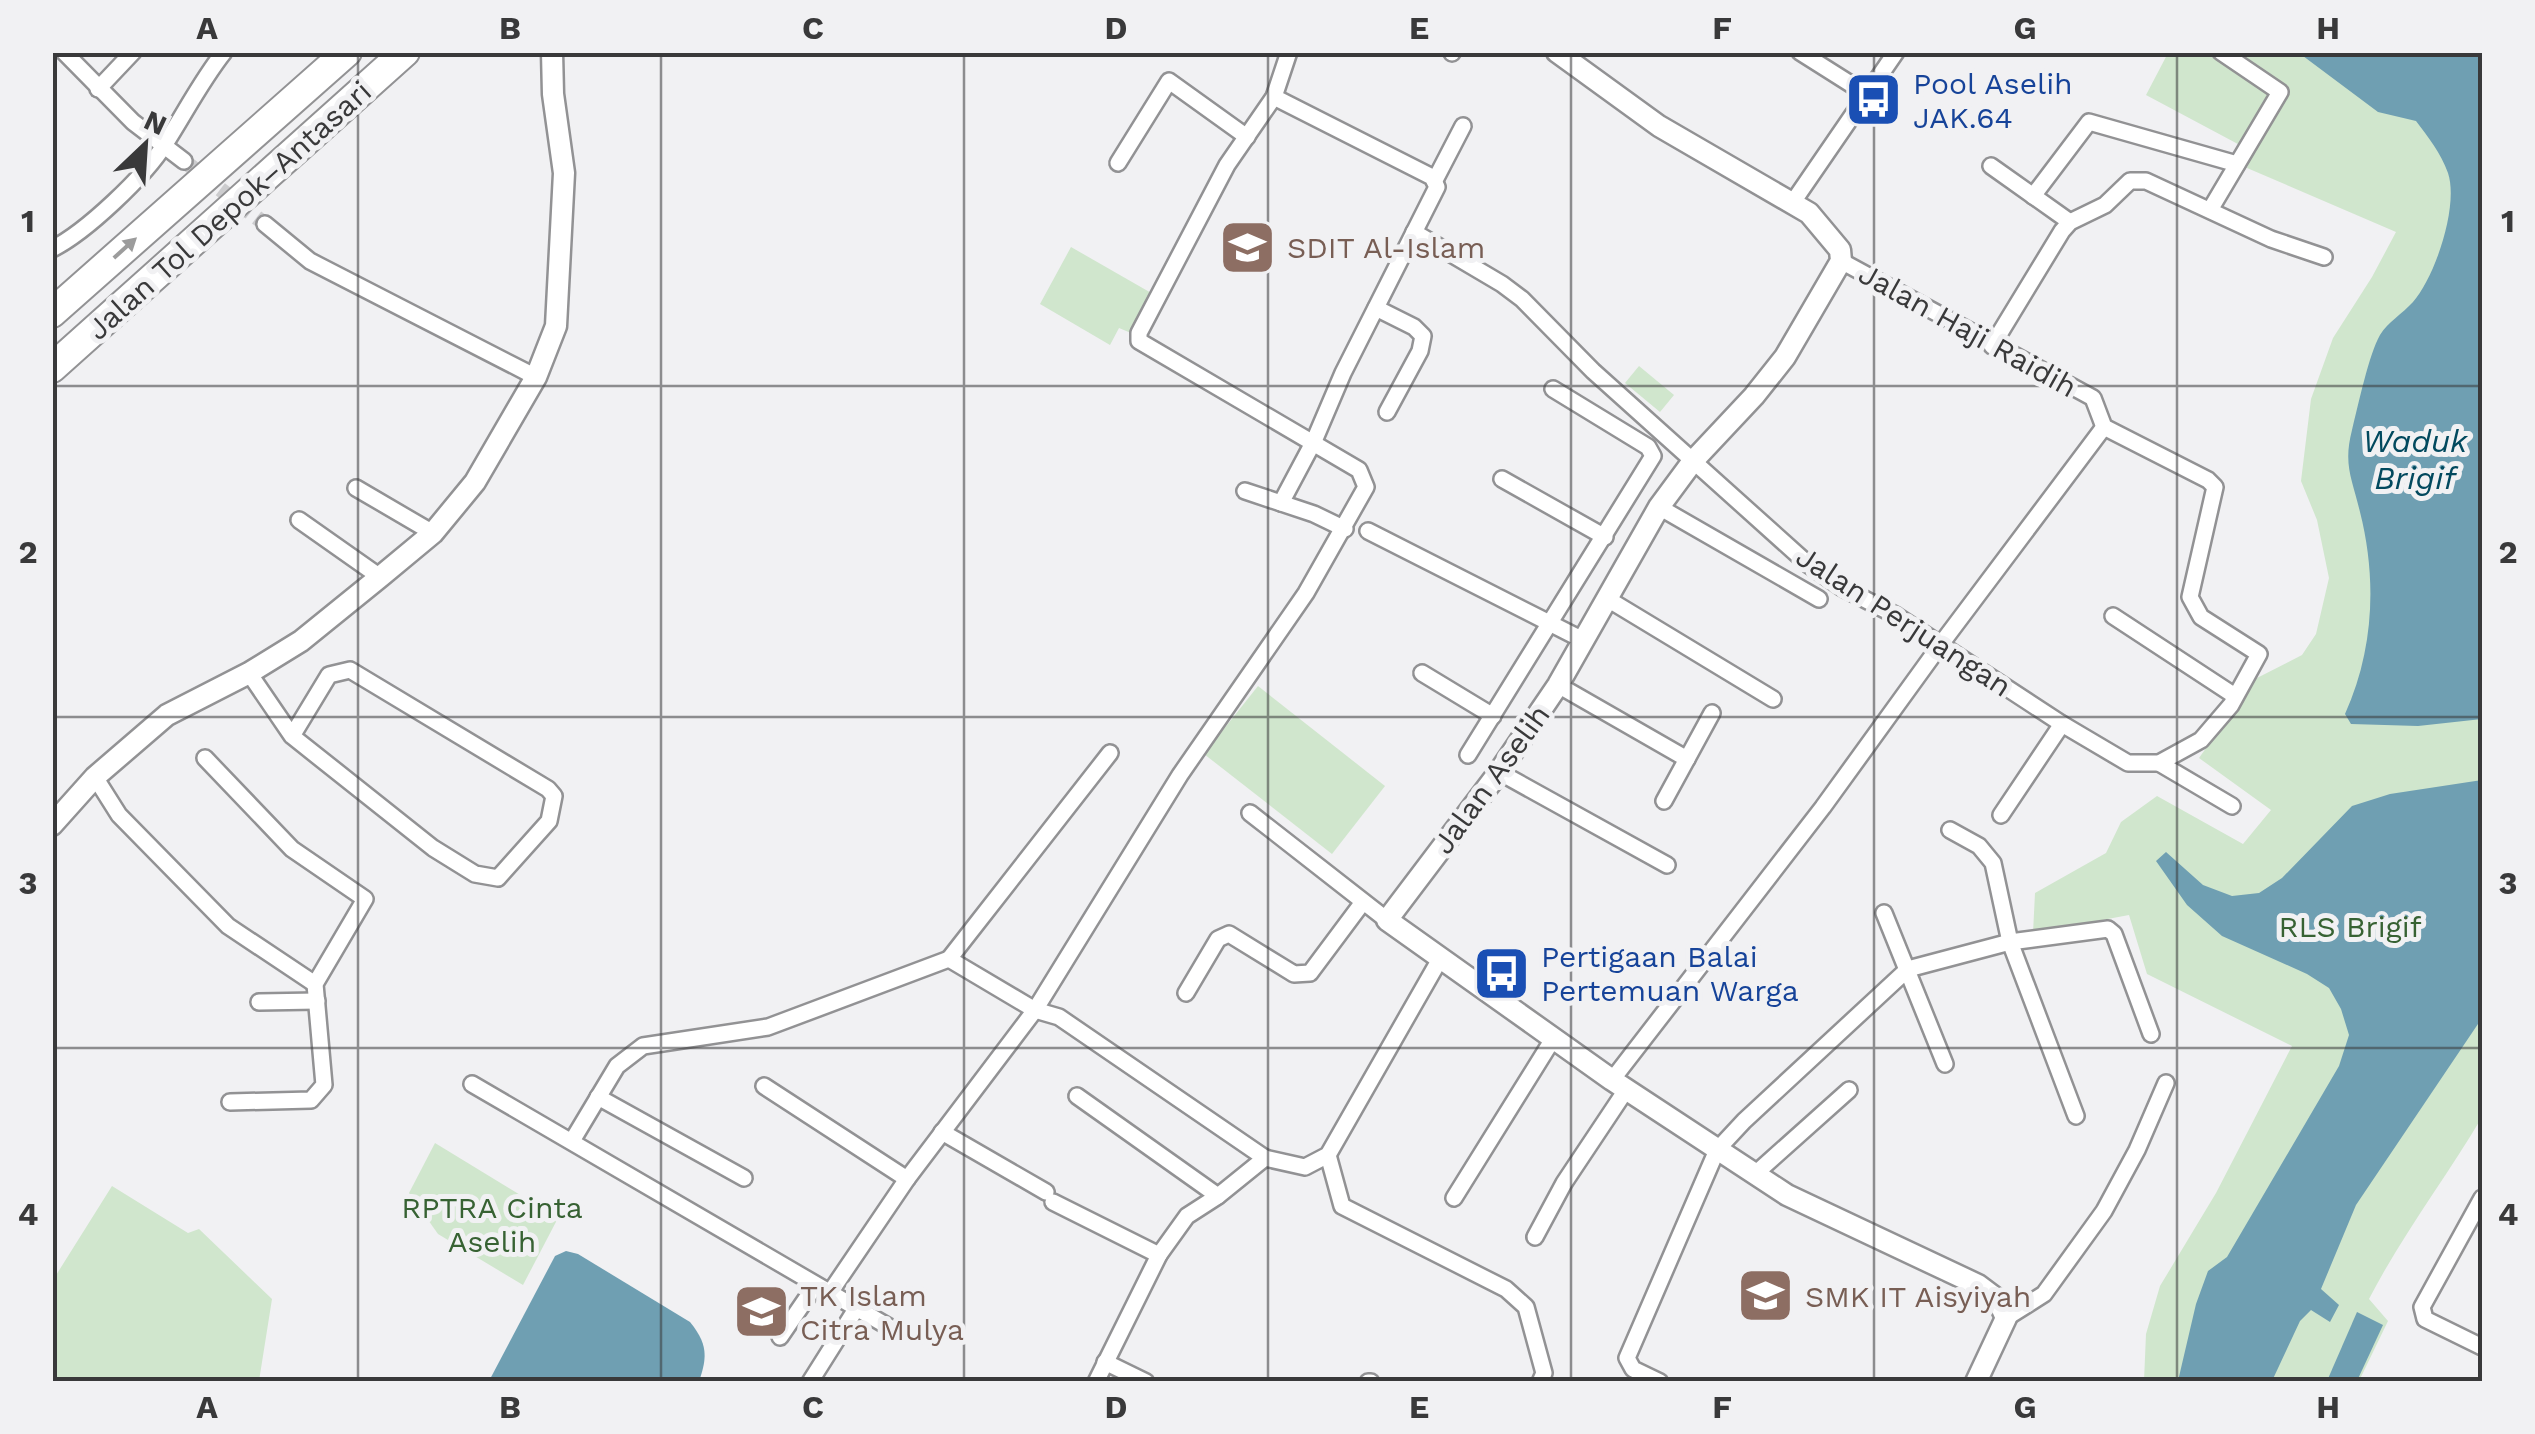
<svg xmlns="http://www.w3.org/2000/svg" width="2535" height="1434" viewBox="0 0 2535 1434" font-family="'Work Sans',sans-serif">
  <rect width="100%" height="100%" fill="#f1f1f3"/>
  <g fill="#d0e6cd">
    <path d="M2168,53h314v1064c-36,61 -80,118 -113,182l19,22 -29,60h-215l2,-47 14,-48 56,-93 76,-147 -145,-72 -18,-59 -96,18 2,-40 71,-40 15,-31 36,-26 86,48 28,-34 -72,-52 56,-79 47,-24 14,-21 13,-56 -12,-58 -16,-39 10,-82 22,-61 39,-61 24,-45 -149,-64 4,-17 -105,-56z"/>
    <polygon points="1071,247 1153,294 1131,333 1119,328 1110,345 1040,304"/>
    <polygon points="1639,366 1674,395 1660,412 1625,383"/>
    <polygon points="1258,686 1385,786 1332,854 1204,754"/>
    <polygon points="435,1143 558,1218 523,1285 438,1234 409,1193"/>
    <polygon points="112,1186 188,1233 199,1229 272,1299 259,1381 53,1381 53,1280"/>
  </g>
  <g fill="#6f9fb2">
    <path d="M2299,53h183v666l-64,7 -67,-2 -6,-10c29,-64 32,-135 15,-202 -8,-34 -17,-47 -8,-82 6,-24 17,-76 28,-95 8,-13 22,-21 33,-33 22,-25 46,-96 35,-129 -7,-20 -20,-36 -32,-52l-38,-9z"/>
    <polygon points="2482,780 2482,1018 2356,1205 2321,1289 2339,1305 2330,1322 2311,1310 2300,1321 2272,1381 2178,1381 2196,1304 2208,1271 2227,1257 2339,1066 2349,1035 2341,1009 2329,988 2307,974 2222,936 2187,905 2156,861 2166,852 2203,885 2232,896 2259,893 2282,878 2352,806 2390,794"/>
    <path d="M566,1251l12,3 112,68c17,21 18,34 9,59h-210l66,-125z"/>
    <polygon points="2357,1312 2383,1325 2357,1381 2327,1381"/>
  </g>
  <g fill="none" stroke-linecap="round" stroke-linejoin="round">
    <polyline stroke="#ccccce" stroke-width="15" stroke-dasharray="15 8" stroke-linecap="butt" points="184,161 265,224"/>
    <defs>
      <g id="street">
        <polyline points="64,52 133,122 184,161"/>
        <polyline points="1800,52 1868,95"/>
        <polyline points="1452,53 1452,52"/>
        <polyline points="98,89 133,52"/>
        <polyline points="1274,97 1432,177 1437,187 1343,373 1314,441 1281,503"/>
        <polyline points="1118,163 1169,81 1247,137"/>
        <polyline points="1991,166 2070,222"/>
        <polyline points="1435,180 1463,126"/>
        <polyline points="2033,196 2089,122 2237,164"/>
        <polyline points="1793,202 1896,52"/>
        <polyline points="2210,210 2280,92 2221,52"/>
        <polyline points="265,224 310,261 536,377"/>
        <polyline points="1414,232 1502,284 1522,299 1593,371 1809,565 1841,587 1897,616 2062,724 2128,763 2159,763 2201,740 2231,705 2259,654 2201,617 2190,597 2215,487 2208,480 2104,427 2093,398 1841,261"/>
        <path d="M52,249c34,-17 93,-73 113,-105 20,-31 36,-63 59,-92"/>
        <polyline points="1376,308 1414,327 1423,336 1420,351 1387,412"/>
        <polyline points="1992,346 2062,231 2070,222 2105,205 2130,181 2146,181 2271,239 2324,257"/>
        <polyline points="1502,479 1605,537"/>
        <polyline points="356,488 433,533"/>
        <polyline points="1245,491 1314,514 1345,529"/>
        <polyline points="1659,507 1819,599"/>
        <polyline points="299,520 380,577"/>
        <polyline points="1368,531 1583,640"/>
        <polyline points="1606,598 1773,699"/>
        <polyline points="2113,616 2235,696"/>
        <polyline points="249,673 292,736 433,848 475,874 498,878 549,821 554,796 548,789 350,670 329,675 292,736"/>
        <polyline points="1422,673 1493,716"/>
        <polyline points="1558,685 1687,759"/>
        <polyline points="1110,753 949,959 1035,1010 1059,1017 1265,1158"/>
        <polyline points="1468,755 1653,456 1648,447 1553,389"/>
        <polyline points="205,758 292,849 365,899 315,984 324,1085 311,1100 230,1102"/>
        <polyline points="2159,763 2232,806"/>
        <polyline points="1499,772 1667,865"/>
        <polyline points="95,777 119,815 228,926 315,984"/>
        <polyline points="1664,801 1712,713"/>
        <polyline points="1250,813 1387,920"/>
        <polyline points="2001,815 2062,724"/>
        <polyline points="1950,830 1979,846 1993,863 2010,942 2076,1116"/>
        <polyline points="1884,913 1945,1064"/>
        <polyline points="1186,993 1218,939 1229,934 1294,974 1310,973 1363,902"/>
        <polyline points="259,1002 317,1001"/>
        <polyline points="1612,1080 1823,807 1941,644 2104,427"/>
        <polyline points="472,1084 889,1327"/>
        <polyline points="764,1086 907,1179"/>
        <polyline points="1077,1096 1218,1196"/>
        <polyline points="598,1097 744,1178"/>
        <polyline points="942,1132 1046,1192"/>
        <polyline points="572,1141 617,1066 643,1046 768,1027 949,959"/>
        <polyline points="1328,1155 1342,1206 1506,1289 1526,1307 1544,1373 1540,1382"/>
        <polyline points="1755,1174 1849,1090"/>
        <polyline points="1454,1198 1553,1039"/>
        <polyline points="2482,1198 2422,1307 2425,1319 2482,1347"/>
        <polyline points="1053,1202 1159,1255"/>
        <polyline points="1535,1237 1564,1183 1626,1090"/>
        <polyline points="829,1294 907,1179 1035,1010 1180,775 1306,593 1366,487 1359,470 1139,341 1139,333 1227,165 1274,97 1289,52"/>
        <polyline points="2006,1318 2044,1294 2104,1211 2137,1150 2166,1083"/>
        <polyline points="780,1337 815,1286"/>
        <polyline points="1105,1362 1146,1382"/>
        <polyline points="810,1382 856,1309"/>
        <polyline points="1096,1382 1159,1255 1187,1216 1218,1196 1265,1158 1305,1167 1328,1155 1440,959"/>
        <polyline points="1368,1382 1371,1382"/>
        <polyline points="1660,1382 1633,1369 1627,1358 1717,1150 1744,1121 1908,969 2010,942 2108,929 2114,934 2151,1034"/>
      </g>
      <g id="secondary">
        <polyline points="1557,52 1659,126 1809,213 1840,250 1841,261 1785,357 1754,396 1693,461 1659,507 1558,685 1499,772 1387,920 1612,1080 1787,1195 1978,1285 1998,1300 2006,1318 1976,1382"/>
        <polyline points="52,825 95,777 167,715 249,673 301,641 380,577 433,533 475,482 536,377 556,326 564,173 553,94 552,52"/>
      </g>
      <g id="highway">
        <polyline points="52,313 347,52"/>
        <polyline points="52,368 405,52"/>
      </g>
    </defs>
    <use href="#street" stroke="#929294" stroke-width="20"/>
    <use href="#secondary" stroke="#929294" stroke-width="25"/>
    <use href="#highway" stroke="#929294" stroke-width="32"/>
    <use href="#street" stroke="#fff" stroke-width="15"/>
    <use href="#secondary" stroke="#fff" stroke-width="20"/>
    <use href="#highway" stroke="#fff" stroke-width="28"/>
  </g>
  <defs><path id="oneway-solid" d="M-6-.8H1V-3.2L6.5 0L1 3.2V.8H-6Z" transform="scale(2.5)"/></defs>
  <use fill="#9c9c9c" href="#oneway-solid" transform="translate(125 248) rotate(-42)"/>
  <path fill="none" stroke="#39393a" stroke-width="2.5" stroke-opacity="0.55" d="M358,52v1330M661,52v1330M964,52v1330M1268,52v1330M1571,52v1330M1874,52v1330M2177,52v1330M52,386h2430M52,717h2430M52,1048h2430"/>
  <defs>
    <symbol id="bus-square" viewBox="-11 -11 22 22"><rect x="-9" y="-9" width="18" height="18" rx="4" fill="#1a4fb4" stroke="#f1f1f3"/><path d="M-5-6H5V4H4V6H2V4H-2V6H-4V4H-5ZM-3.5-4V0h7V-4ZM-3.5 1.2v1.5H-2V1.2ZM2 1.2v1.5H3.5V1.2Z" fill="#fff"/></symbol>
    <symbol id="school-square" viewBox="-11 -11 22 22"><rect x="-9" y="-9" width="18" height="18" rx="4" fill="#8d6e63" stroke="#f1f1f3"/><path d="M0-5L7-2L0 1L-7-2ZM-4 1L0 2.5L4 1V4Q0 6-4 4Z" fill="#fff"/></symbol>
  </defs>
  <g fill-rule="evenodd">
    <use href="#bus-square" x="1842" y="68" width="63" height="63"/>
    <use href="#school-square" x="1216" y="216" width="63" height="63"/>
    <use href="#bus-square" x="1470" y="942" width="63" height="63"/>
    <use href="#school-square" x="1734" y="1264" width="63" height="63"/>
    <use href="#school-square" x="730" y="1280" width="63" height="63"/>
  </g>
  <g text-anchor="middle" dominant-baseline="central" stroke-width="10" stroke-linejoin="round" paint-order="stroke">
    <g font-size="30" fill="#164399" stroke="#f1f1f3" text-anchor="start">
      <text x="1913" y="83">Pool Aselih<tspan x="1913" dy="34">JAK.64</tspan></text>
      <text x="1541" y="956">Pertigaan Balai<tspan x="1541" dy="34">Pertemuan Warga</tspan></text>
    </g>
    <g font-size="30" fill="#39393a" stroke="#f1f1f3">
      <text transform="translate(229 210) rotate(-42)">Jalan Tol Depok–Antasari</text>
      <text transform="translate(1968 330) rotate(29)">Jalan Haji Raidih</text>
      <text transform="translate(1904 621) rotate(33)">Jalan Perjuangan</text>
      <text transform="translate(1491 779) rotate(-54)">Jalan Aselih</text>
    </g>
    <g font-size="30" fill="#785e54" stroke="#f1f1f3" text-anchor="start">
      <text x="1287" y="247">SDIT Al-Islam</text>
      <text x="800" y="1295">TK Islam<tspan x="800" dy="34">Citra Mulya</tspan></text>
      <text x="1805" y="1296">SMK IT Aisyiyah</text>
    </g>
    <g font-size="30" fill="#376233" stroke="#f1f1f3">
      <text x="2350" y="926">RLS Brigif</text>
      <text x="492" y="1207">RPTRA Cinta<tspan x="492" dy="34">Aselih</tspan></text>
    </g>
    <g font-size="32" font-style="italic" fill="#02495e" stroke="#f1f1f3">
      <text x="2415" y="441">Waduk<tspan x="2415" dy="37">Brigif</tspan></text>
    </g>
  </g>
  <rect width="2535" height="1434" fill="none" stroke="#f1f1f3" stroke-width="110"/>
  <g transform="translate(145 145) rotate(25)" stroke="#f1f1f3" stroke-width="8" paint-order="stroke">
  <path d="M0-8L18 38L0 25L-18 38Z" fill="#39393a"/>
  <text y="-15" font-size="28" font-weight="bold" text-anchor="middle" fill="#39393a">N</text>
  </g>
  <rect x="55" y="55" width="2425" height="1324" fill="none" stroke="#39393a" stroke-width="4"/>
  <g font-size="32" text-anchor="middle" font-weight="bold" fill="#39393a">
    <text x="207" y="39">A</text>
    <text x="510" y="39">B</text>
    <text x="813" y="39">C</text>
    <text x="1116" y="39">D</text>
    <text x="1419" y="39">E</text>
    <text x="1722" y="39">F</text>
    <text x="2025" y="39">G</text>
    <text x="2328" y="39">H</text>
    <text x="28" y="232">1</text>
    <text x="2508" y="232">1</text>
    <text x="28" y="563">2</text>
    <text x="2508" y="563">2</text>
    <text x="28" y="894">3</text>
    <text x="2508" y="894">3</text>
    <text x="28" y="1225">4</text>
    <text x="2508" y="1225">4</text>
    <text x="207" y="1418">A</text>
    <text x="510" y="1418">B</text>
    <text x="813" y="1418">C</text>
    <text x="1116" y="1418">D</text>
    <text x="1419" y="1418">E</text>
    <text x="1722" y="1418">F</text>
    <text x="2025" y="1418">G</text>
    <text x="2328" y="1418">H</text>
  </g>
</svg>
